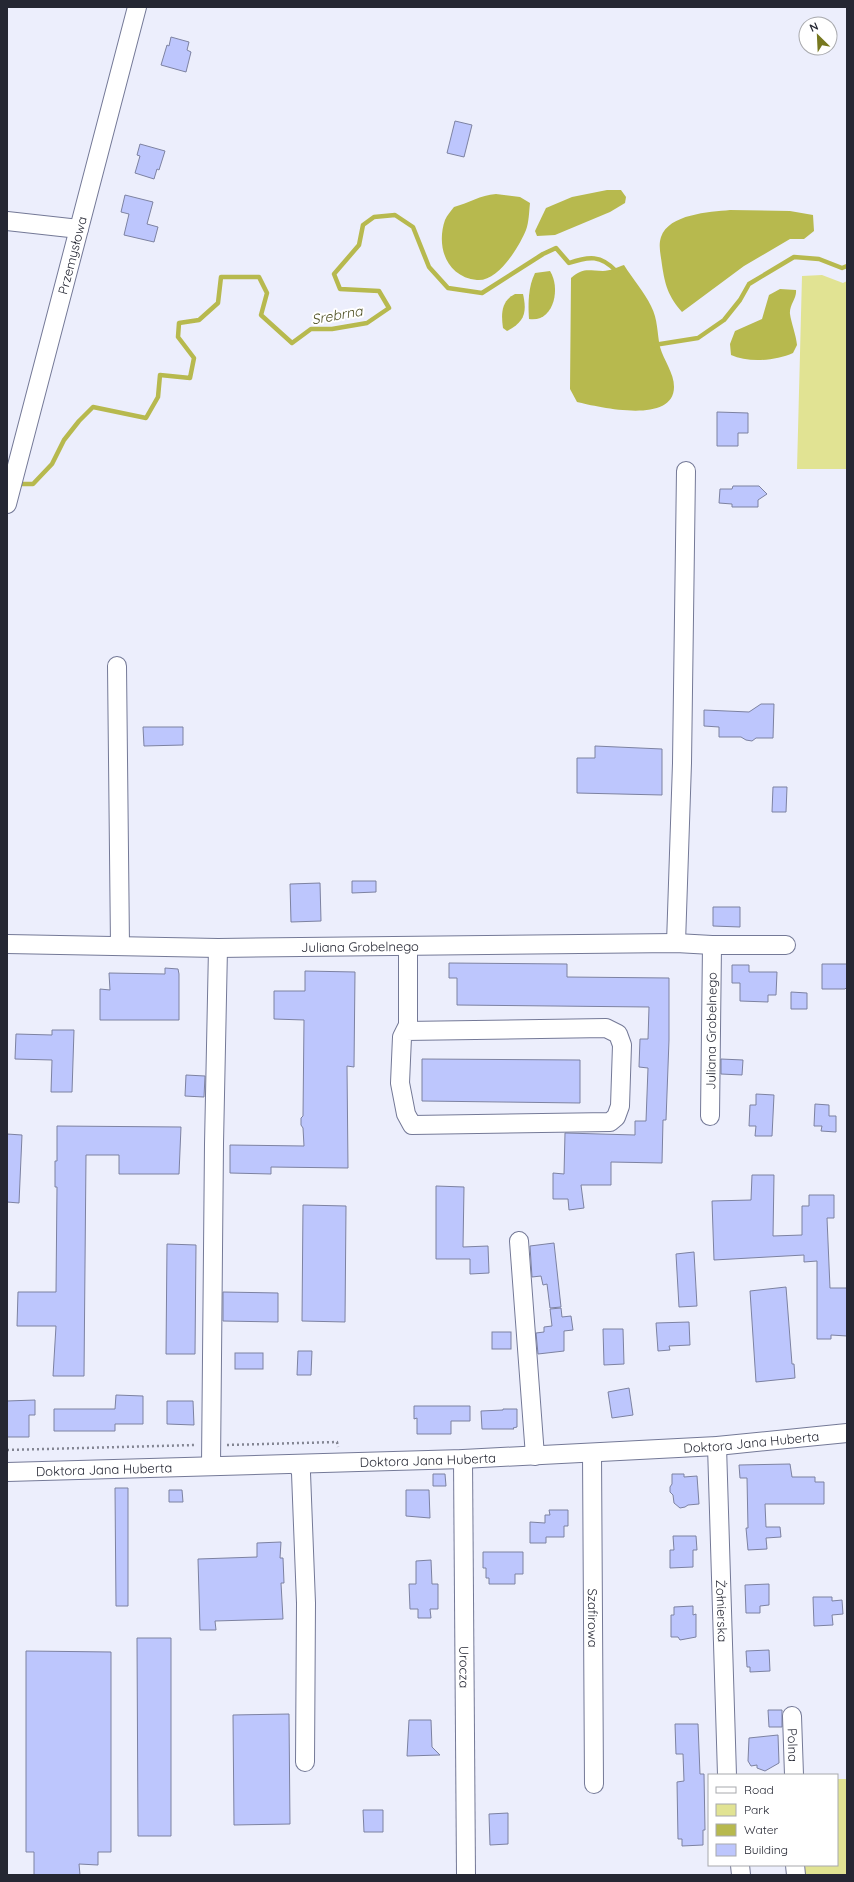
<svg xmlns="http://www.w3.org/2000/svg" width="854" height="1882" viewBox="0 0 854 1882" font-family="Quicksand,sans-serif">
  <rect width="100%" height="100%" fill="#eceefc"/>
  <g fill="#e1e393">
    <polygon points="822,275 843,283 847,281 847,469 797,469 802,276"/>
    <polygon points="837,1779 847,1779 847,1875 799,1875 799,1865 837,1865"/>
  </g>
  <g fill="#b7b94e">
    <polygon points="607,190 621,190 626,197 625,203 610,212 555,235 537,236 535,231 546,208 572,197"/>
    <path d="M496,194l24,3 10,6c-1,9 -1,19 -4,27 -7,17 -28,52 -49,50 -31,-3 -41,-34 -32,-60 2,-5 6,-9 9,-13 15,-4 26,-12 42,-13z"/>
    <path d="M730,210l60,1 23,4 1,16 -10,8h-14l-46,27 -62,46c-14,-16 -17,-27 -20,-47 -1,-9 -4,-19 -1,-28 8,-23 48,-25 69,-27z"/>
    <path d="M624,265c8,13 21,28 27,41 7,13 6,27 9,41 4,14 14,26 14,40 0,38 -76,20 -97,15l-7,-13 1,-111c13,-11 17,-7 32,-7 7,0 15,-4 21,-6z"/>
    <path d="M550,271c11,17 4,52 -21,48 -1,-15 -1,-32 6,-46z"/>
    <path d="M780,289l16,1c1,8 -7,15 -6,24 1,8 6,21 7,31l-4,8c-18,8 -45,10 -62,2l-1,-11 5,-13 27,-12 7,-24z"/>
    <path d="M515,294h8c4,18 2,28 -16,37l-4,-3c-2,-14 -2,-27 12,-34z"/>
  </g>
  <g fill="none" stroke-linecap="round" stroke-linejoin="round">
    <g stroke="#b7b94e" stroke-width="4.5">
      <polyline points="654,345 698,338 724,320 740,300 749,284 794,257 819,259 842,268 847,266"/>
      <path d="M16,484h17l19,-20 12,-24 15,-19 14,-14 53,11 12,-21 2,-22 30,3 4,-20 -16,-21 1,-14 20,-3 19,-17 3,-26h38l8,16 -6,22 31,28 19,-14h21l35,-6 22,-15 -10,-17 -39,-2 -6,-15 25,-29 4,-20 11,-8 21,-2 18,12 16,40 19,21 34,5 61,-39 13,-6 13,15c20,-7 32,-8 47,8"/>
    </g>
  </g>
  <g fill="#bdc6fd" stroke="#7d82a1">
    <polygon points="171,37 189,42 187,50 191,52 186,72 161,65 167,45 169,46"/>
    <polygon points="455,121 472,125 464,157 447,153"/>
    <polygon points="140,144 165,151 159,170 157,169 154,179 135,173 140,156 137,155"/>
    <polygon points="125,195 153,202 147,224 158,227 154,242 124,235 129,214 121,212"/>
    <polygon points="717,412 748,413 748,433 738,433 738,446 717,446"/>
    <polygon points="733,486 759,486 767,494 758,500 758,507 732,507 732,504 719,503 720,489 732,489"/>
    <polygon points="761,704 774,704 773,738 756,738 752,741 746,740 741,737 719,737 719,727 704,726 704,710 749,712"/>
    <polygon points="143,727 183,727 183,745 144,746"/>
    <polygon points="595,746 662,749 662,795 577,793 577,758 595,758"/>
    <polygon points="773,787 787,787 786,812 772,812"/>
    <polygon points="352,881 376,881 376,892 352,893"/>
    <polygon points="320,883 321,921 291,922 290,884"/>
    <polygon points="713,907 740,907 740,927 713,926"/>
    <polygon points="449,963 567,964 567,977 669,978 669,1040 666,1120 663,1120 662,1163 611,1162 611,1185 581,1185 584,1208 569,1210 568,1199 553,1199 553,1173 564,1174 565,1133 635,1135 635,1121 646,1121 648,1068 639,1067 640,1039 648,1039 649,1007 457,1005 457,978 449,978"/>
    <polygon points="822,964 847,964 847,987 845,989 822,989"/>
    <polygon points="732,965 749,965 749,972 777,972 776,995 768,995 768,1002 740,1001 740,983 732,983"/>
    <polygon points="165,968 178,969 179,974 179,1020 100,1020 100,989 110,990 109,973 165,974"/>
    <polygon points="305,971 355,972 354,1067 347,1066 348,1168 271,1167 271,1174 230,1173 230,1145 304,1146 303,1128 301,1125 301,1118 303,1116 304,1020 274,1019 274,991 305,991"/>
    <polygon points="791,992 807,993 807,1009 791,1009"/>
    <polygon points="52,1030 74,1030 72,1092 51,1092 52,1060 15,1059 16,1034 52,1035"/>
    <polygon points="422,1059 580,1060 580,1103 422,1101"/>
    <polygon points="721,1059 743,1060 742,1075 721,1074"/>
    <polygon points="186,1075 205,1076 204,1097 185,1096"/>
    <polygon points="756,1094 774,1095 772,1136 755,1136 756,1126 749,1126 750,1105 756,1105"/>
    <polygon points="815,1104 829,1105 829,1116 836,1116 836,1132 821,1131 822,1126 814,1126"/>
    <polygon points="57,1126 181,1127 179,1174 119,1174 119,1155 86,1155 84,1376 53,1376 56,1326 17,1326 18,1292 56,1292 57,1187 55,1187 55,1161 57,1161"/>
    <polygon points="7,1134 22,1135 19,1203 7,1202"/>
    <polygon points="752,1175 774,1175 773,1236 802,1235 802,1206 809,1206 809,1195 834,1195 834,1218 827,1218 830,1288 847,1288 847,1336 831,1335 831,1339 817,1339 817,1261 804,1262 804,1255 714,1260 712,1201 751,1200"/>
    <polygon points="436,1186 464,1187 463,1247 488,1246 489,1273 470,1274 470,1259 436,1259"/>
    <polygon points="303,1205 346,1206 345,1322 302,1321"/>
    <polygon points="554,1243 561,1307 550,1308 547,1284 543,1285 541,1276 532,1277 530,1246"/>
    <polygon points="167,1244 196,1245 195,1354 166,1354"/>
    <polygon points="694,1252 697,1306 679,1307 676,1254"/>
    <polygon points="786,1287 792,1364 794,1364 795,1378 756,1382 750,1291"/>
    <polygon points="223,1292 278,1293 278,1322 223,1321"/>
    <polygon points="561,1308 562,1317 571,1316 573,1330 564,1331 564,1351 538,1354 536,1333 544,1332 544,1327 552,1326 550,1309"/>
    <polygon points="689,1322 690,1345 669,1346 670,1350 658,1351 656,1323"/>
    <polygon points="603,1329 623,1329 624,1364 604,1365"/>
    <rect x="492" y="1332" width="19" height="17"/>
    <polygon points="298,1351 312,1351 311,1375 297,1375"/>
    <rect x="235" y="1353" width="28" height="16"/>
    <polygon points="629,1388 633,1415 612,1418 608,1392"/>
    <polygon points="116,1395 143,1396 143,1424 115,1424 115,1431 54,1431 54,1409 115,1409"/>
    <polygon points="35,1400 35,1415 29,1415 29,1437 7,1437 7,1401"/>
    <polygon points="167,1401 193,1401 194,1425 167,1424"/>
    <polygon points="414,1406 470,1406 470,1421 451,1421 451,1434 417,1434 417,1418 414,1419"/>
    <polygon points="503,1409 517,1409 517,1427 513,1428 514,1429 482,1429 481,1411 503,1410"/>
    <polygon points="790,1464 792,1477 815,1477 815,1482 824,1482 824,1504 765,1504 766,1527 780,1527 781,1537 766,1538 767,1549 748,1550 746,1528 748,1528 747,1478 740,1478 739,1465"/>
    <polygon points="433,1474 445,1474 446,1486 433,1486"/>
    <polygon points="672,1474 684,1474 684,1477 697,1476 699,1504 688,1505 685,1507 680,1508 674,1503 673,1495 670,1492 670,1487 672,1484"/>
    <polygon points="115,1488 128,1488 128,1606 116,1606"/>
    <polygon points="169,1490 182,1490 183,1502 169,1502"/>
    <polygon points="406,1490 429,1490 430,1518 406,1516"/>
    <polygon points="549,1510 568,1510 568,1526 564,1526 564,1537 546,1537 546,1543 530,1543 530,1522 545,1523 545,1515 550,1515"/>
    <polygon points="673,1536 696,1536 697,1550 693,1550 693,1567 670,1568 670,1550 674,1550"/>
    <polygon points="281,1542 280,1558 283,1558 284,1583 281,1583 283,1619 215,1621 216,1630 200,1630 198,1559 257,1557 257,1543"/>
    <polygon points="483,1552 523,1552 523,1574 515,1574 515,1584 489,1584 489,1578 486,1578 486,1568 483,1568"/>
    <polygon points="431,1560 432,1584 438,1584 438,1609 430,1609 431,1618 418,1618 418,1609 410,1609 409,1584 416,1584 416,1561"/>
    <polygon points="769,1584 769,1605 760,1606 760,1613 746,1613 745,1585"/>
    <polygon points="813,1597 832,1597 832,1601 842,1600 843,1614 832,1615 833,1625 814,1626"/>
    <polygon points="693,1606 693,1615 696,1614 696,1637 680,1640 678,1637 671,1637 671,1615 674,1615 674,1607"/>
    <polygon points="137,1638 171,1638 171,1836 138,1836"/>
    <polygon points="769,1650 770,1671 750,1672 750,1667 747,1667 746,1651"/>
    <polygon points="26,1651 111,1652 111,1852 98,1852 98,1865 79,1864 80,1875 34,1875 34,1852 26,1852"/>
    <polygon points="768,1710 782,1710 782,1727 769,1727"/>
    <polygon points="289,1714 290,1824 234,1825 233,1715"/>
    <polygon points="409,1720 431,1720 432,1747 440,1755 407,1756"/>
    <polygon points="675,1724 698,1724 700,1774 704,1774 705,1830 703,1830 703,1845 682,1846 682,1839 678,1839 677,1782 684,1781 683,1754 676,1754"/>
    <polygon points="778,1735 779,1763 765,1771 757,1768 757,1765 751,1766 748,1761 749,1738"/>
    <polygon points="363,1810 383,1810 383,1832 364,1832"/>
    <polygon points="508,1813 508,1844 490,1845 489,1814"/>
  </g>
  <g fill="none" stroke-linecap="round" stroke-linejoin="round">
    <defs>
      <g id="minor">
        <polyline points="7,221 79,229"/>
        <path id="s1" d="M7,504l130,-497"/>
        <polyline points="117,666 120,946"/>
        <polyline points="676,943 682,763 686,471"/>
        <path id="s2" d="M7,944l211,4 458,-5 36,2h74"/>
        <polyline points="405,1031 606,1028 618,1034 622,1045 620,1106 616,1117 610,1122 412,1125 406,1114 400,1083 402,1037 408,1025 408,946"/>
        <path id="s3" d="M710,1116l2,-171"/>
        <polyline points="519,1241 535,1456"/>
        <path id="s4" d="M717,1446l10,329"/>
        <path id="s5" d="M592,1453l2,331"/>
        <path id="s6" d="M463,1459l3,416"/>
        <polyline points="298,1464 301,1473 306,1603 305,1762"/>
        <polyline points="211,1465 214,1144 218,948"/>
        <path id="s7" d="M7,1472l456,-13 254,-13 130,-13"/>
        <path id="s8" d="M792,1716l2,59"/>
        <polyline points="740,1865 741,1875"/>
        <polyline points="795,1865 796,1875"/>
      </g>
    </defs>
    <use href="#minor" stroke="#747997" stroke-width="20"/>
    <g stroke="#838592" stroke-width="2.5" stroke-dasharray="2 3" stroke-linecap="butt">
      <polyline points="227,1445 337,1442 338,1447"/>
      <polyline points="7,1450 196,1445"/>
    </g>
    <use href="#minor" stroke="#fff" stroke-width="18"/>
  </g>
  <g text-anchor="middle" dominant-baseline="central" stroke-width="4" stroke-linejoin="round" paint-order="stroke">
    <g font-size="13" fill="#252733" stroke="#fff">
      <text stroke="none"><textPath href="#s1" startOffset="257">Przemysłowa</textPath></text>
      <text stroke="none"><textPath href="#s2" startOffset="353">Juliana Grobelnego</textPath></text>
      <text stroke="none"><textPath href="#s3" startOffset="85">Juliana Grobelnego</textPath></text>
      <text stroke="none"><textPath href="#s7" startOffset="745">Doktora Jana Huberta</textPath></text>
      <text stroke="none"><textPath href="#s7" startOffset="421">Doktora Jana Huberta</textPath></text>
      <text stroke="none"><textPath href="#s7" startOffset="97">Doktora Jana Huberta</textPath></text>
      <text stroke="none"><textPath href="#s4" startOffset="165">Żołnierska</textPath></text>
      <text stroke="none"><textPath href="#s5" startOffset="165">Szafirowa</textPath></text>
      <text stroke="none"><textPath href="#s6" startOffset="208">Urocza</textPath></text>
      <text stroke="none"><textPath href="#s8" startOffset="29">Polna</textPath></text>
    </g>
    <g font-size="14" font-style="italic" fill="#4e4f23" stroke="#fff">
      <text transform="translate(337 315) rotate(-10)">Srebrna</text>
    </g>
  </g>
  <rect width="854" height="1882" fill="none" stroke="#252733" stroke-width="16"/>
  <rect x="708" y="1774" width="130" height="92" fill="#ffffff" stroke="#a8a9ad"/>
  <rect x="716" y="1787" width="20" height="6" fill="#ffffff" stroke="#a8a9ad"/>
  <text x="744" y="1794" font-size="12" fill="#252733">Road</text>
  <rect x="716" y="1804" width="20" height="12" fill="#e1e393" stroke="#a8a9ad"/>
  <text x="744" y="1814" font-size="12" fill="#252733">Park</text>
  <rect x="716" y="1824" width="20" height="12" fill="#b7b94e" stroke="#a8a9ad"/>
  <text x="744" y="1834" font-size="12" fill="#252733">Water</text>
  <rect x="716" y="1844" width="20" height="12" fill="#bdc6fd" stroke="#a8a9ad"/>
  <text x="744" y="1854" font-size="12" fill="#252733">Building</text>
  <g transform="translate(818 36) rotate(336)"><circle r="19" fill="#ffffff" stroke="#a8a9ad"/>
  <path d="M0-3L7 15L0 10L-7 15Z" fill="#77781f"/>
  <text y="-6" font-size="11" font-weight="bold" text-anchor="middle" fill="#252733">N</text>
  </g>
</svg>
